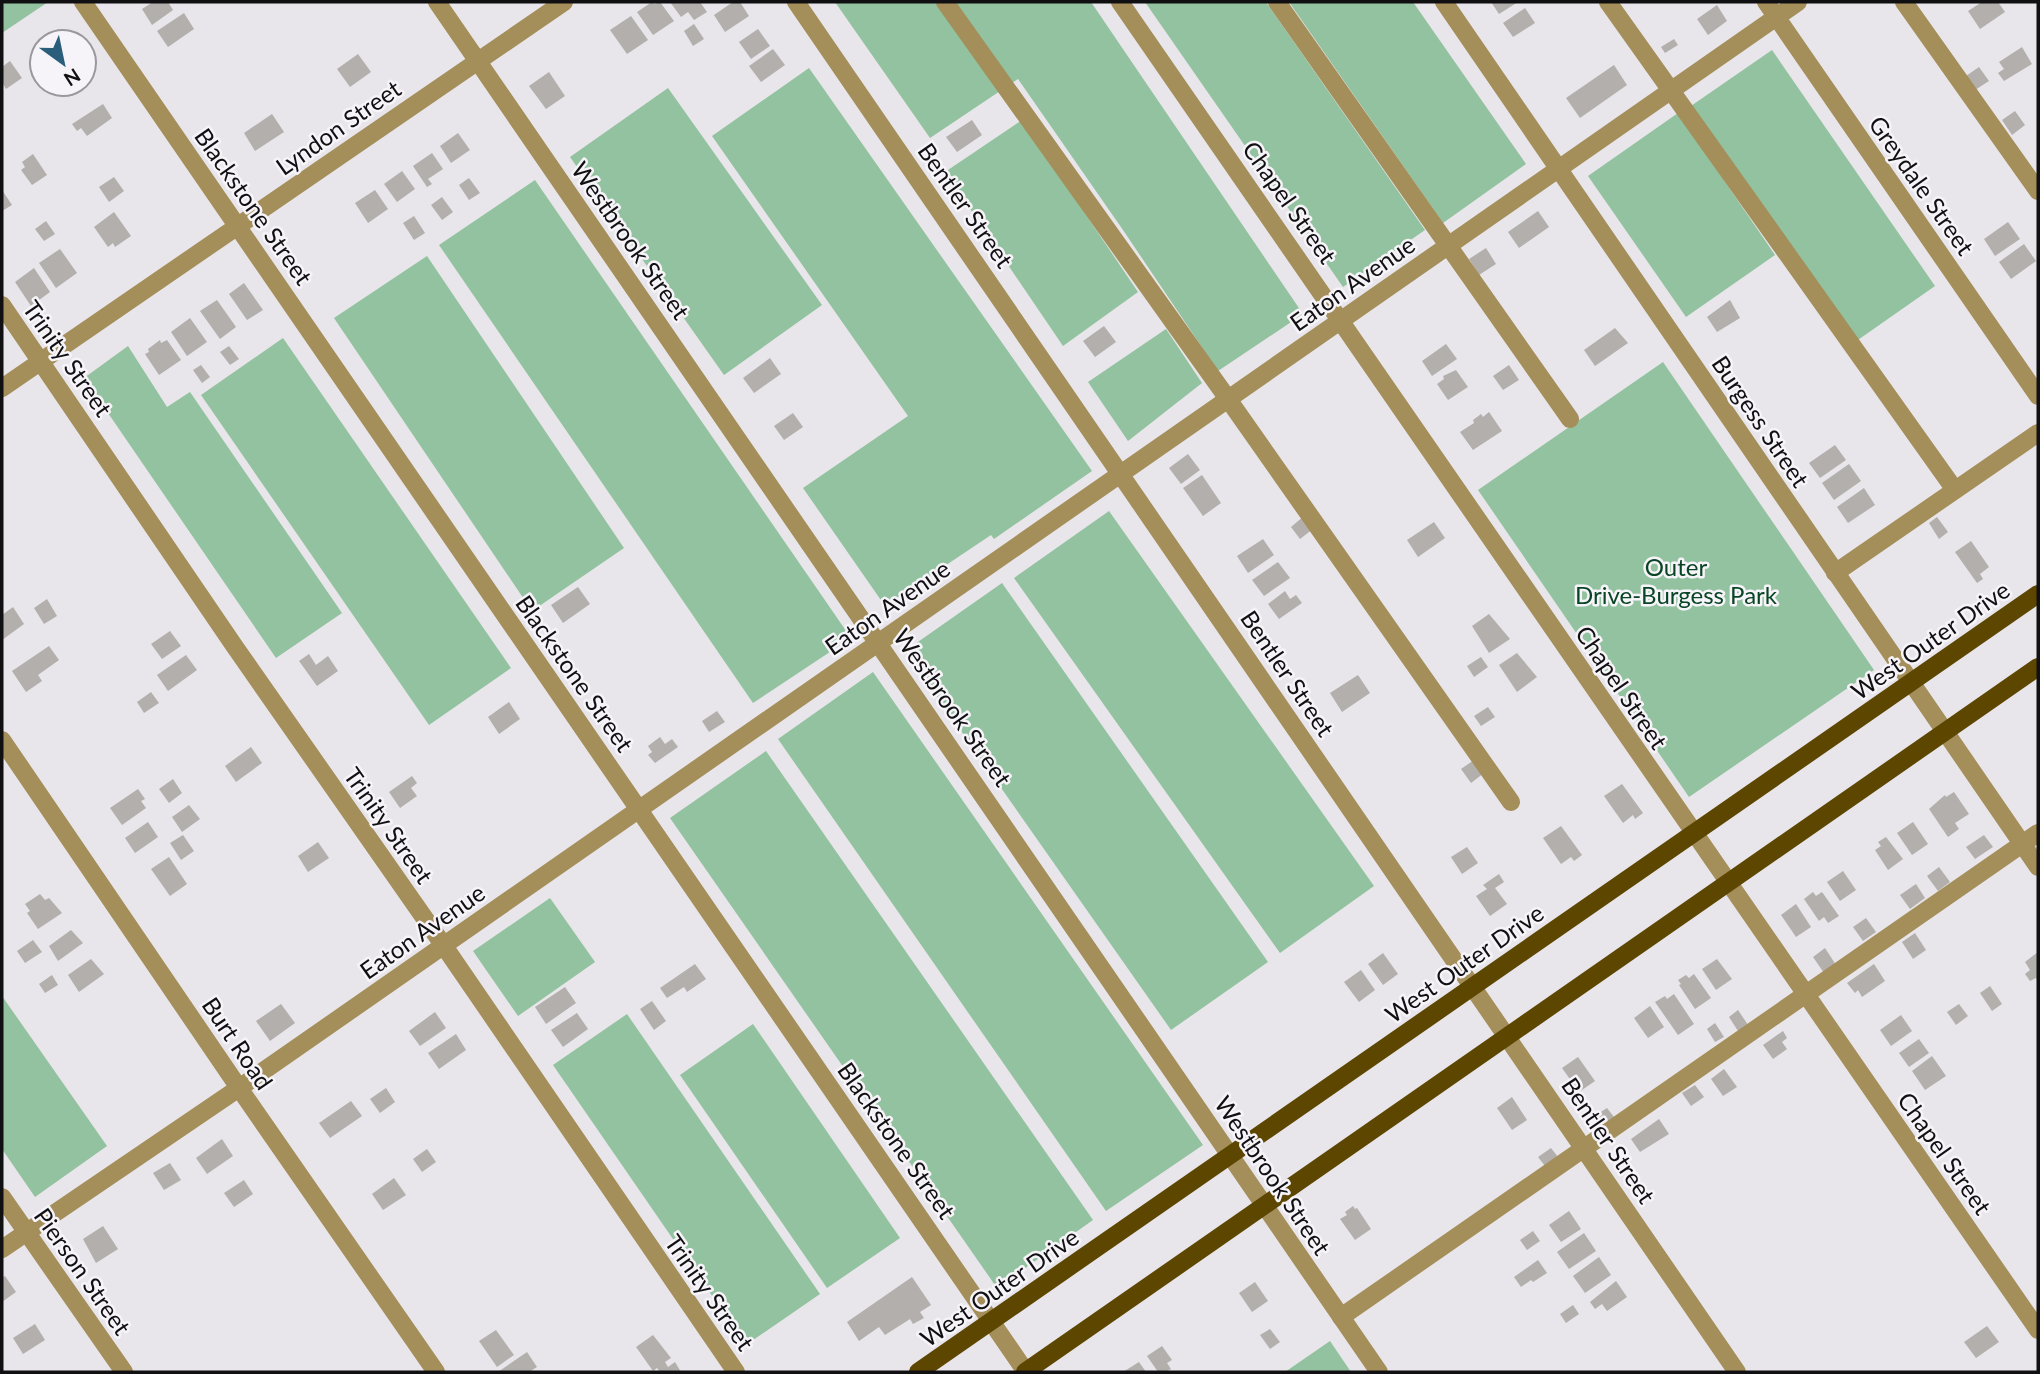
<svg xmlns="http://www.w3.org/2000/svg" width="2040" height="1374" viewBox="0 0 2040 1374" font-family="Lato,sans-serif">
  <rect width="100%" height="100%" fill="#e8e6ea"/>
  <g fill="#92c29f">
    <polygon points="2,2 48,2 2,33"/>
    <polygon points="835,2 1091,2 1303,314 1218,371 1123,230 1018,79 930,138"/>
    <polygon points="1145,2 1266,2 1425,230 1343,287"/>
    <polygon points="1289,2 1413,2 1526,164 1443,223"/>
    <polygon points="1772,50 1935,286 1855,342 1688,108"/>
    <polygon points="809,68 1092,471 994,539 991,535 885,606 803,488 908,416 712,136"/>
    <polygon points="668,88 822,305 724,375 570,157"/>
    <polygon points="1678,113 1775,255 1686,317 1588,176"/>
    <polygon points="1022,120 1138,292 1063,346 945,172"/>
    <polygon points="535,180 851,638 753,703 439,245"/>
    <polygon points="427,256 624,548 532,611 334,318"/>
    <polygon points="1166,329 1202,383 1128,441 1088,382"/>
    <polygon points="283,338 511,668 429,725 201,395"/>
    <polygon points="128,346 167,407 190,392 342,613 276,658 84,378"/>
    <polygon points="1663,362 1874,670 1689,797 1478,490"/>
    <polygon points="1109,511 1374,886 1280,953 1014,578"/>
    <polygon points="1002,583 1268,962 1171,1030 905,651"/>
    <polygon points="873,672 1203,1145 1106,1211 778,739"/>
    <polygon points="766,751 1093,1220 997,1288 670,818"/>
    <polygon points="550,898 595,962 518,1016 473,951"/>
    <polygon points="2,996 107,1146 35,1197 2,1149"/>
    <polygon points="627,1014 820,1294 746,1345 553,1065"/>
    <polygon points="753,1024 900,1238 827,1288 680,1075"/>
    <polygon points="1330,1341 1351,1372 1285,1372"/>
  </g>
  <g fill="#b3afac">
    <polygon points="153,2 168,2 173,10 152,25 142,9"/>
    <polygon points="652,2 654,4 660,2 674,21 653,35 637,12"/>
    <polygon points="670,2 700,2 707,12 694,20 688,12 681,17"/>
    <polygon points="733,2 740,2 749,16 725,32 714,15"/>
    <polygon points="1491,2 1518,2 1499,14"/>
    <polygon points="1982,2 1998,2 2005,12 1980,29 1968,11"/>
    <polygon points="1717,5 1727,21 1708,35 1697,19"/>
    <polygon points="1525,8 1535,23 1513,37 1503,23"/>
    <polygon points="184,13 194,29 168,47 157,31"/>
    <polygon points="631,16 648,40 627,54 610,30"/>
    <polygon points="694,24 704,39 693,46 684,31"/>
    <polygon points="758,29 770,46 751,59 739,42"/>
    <polygon points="1674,39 1678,45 1665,53 1661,47"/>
    <polygon points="42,46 42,65 33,52"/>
    <polygon points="2022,47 2032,64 2004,81 1998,73 2004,69 1999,62"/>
    <polygon points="773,49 785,65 761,82 749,66"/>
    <polygon points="358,54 371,72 350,87 337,69"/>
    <polygon points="10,61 22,78 6,89 2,82 2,67"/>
    <polygon points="1614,65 1627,85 1580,118 1566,98"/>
    <polygon points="1979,67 1989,81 1975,90 1966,76"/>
    <polygon points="549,72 565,96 546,109 529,86"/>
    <polygon points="103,104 112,118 87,136 81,128 77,131 72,124"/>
    <polygon points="2015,111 2025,125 2012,135 2002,120"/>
    <polygon points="272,114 284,132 255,151 244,133"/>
    <polygon points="972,120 982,135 957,152 946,137"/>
    <polygon points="458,133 470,150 451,163 440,146"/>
    <polygon points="432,153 443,169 428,179 432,184 427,187 413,166"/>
    <polygon points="33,154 47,175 32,185 21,170 25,167 22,162"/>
    <polygon points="402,171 415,189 397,202 384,184"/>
    <polygon points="114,177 124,191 109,202 99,187"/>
    <polygon points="469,178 480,193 469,200 459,185"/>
    <polygon points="2,190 12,205 2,211"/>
    <polygon points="375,190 388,209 368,223 355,203"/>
    <polygon points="442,197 453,212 442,220 431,205"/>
    <polygon points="1538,211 1549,227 1519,248 1508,232"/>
    <polygon points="114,212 131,236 115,247 113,243 108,247 94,227"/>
    <polygon points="414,216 425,233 414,240 403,223"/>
    <polygon points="46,221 55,234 44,241 35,229"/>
    <polygon points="2008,222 2020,239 1995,256 1984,239"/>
    <polygon points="2024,244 2036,261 2011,279 1999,262"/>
    <polygon points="1486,248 1496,264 1479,275 1469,259"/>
    <polygon points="60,249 77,273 56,288 39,263"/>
    <polygon points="34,268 50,292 31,306 15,282"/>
    <polygon points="244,283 263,310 247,320 229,294"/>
    <polygon points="217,300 236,327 220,339 200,311"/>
    <polygon points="1730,300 1740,318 1717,332 1707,317"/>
    <polygon points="190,318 207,342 187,356 171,332"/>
    <polygon points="1104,326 1116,342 1095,357 1083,341"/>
    <polygon points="1615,328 1628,343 1595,366 1584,350"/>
    <polygon points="160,340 161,343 167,340 181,360 159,375 145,354 149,352 148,349"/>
    <polygon points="1446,344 1457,359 1432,376 1422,361"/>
    <polygon points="229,346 239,359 230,365 220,352"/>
    <polygon points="770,358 781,374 754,393 743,378"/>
    <polygon points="201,365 210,377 202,383 193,370"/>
    <polygon points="1509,365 1519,380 1503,390 1493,376"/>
    <polygon points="1456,370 1468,387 1448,400 1437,384 1444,379 1443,376"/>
    <polygon points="1489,412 1502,431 1473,450 1460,432 1474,423 1473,420 1481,414 1483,417"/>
    <polygon points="793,413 803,427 784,440 774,426"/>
    <polygon points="1835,445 1846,460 1820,478 1809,463"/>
    <polygon points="1188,454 1200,470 1181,484 1169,468"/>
    <polygon points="1849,464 1861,481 1834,500 1822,483"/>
    <polygon points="1202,475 1221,503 1203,516 1183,488"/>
    <polygon points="1864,488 1875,505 1848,523 1837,507"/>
    <polygon points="1304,516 1313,529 1300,539 1291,527"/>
    <polygon points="1937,517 1948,532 1939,539 1929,523"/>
    <polygon points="1434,522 1445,538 1418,557 1407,540"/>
    <polygon points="1263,539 1274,555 1248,573 1237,556"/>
    <polygon points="1971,541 1989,567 1980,574 1983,579 1977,583 1955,552"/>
    <polygon points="1278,562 1290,578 1264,596 1252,580"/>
    <polygon points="578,587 590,604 563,623 551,605"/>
    <polygon points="1285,591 1290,599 1296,595 1302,603 1279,619 1268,604"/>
    <polygon points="47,599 57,616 44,624 34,608"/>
    <polygon points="13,607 24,624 2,640 2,615"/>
    <polygon points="1489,614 1510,639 1489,653 1472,626"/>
    <polygon points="170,631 181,646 162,659 151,644"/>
    <polygon points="49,646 59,660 38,675 42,681 26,692 12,671"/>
    <polygon points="1517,653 1537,677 1517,692 1499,665"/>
    <polygon points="309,654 316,665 328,656 338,671 317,686 299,661"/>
    <polygon points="186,655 197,670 168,691 157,675"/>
    <polygon points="1481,657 1488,667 1474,677 1467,666"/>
    <polygon points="1358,675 1370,693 1342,712 1330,693"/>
    <polygon points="151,692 159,703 144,713 137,702"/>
    <polygon points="509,702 520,719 499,734 488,717"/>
    <polygon points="1488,707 1495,717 1481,726 1474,716"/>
    <polygon points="717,711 725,722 709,732 702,721"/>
    <polygon points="660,737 665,744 672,739 678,747 655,763 648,755 652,752 648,746"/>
    <polygon points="251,747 262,763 236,782 225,766"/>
    <polygon points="1474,760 1484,773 1471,783 1461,769"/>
    <polygon points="412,776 417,783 411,788 417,796 400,808 389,792"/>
    <polygon points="173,779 182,793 169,803 159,789"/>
    <polygon points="1622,784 1643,813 1635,819 1633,815 1623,823 1604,796"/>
    <polygon points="138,789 145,799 141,801 146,808 122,825 110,808"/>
    <polygon points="1954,792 1969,814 1955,823 1959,829 1948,837 1929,809 1945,795 1946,797"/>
    <polygon points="189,805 200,819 182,832 172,817"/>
    <polygon points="148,822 158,837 135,853 125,838"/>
    <polygon points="1913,822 1928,844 1912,855 1897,833"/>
    <polygon points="1561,826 1582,855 1574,861 1571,857 1561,864 1543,838"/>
    <polygon points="183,835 194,851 181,860 170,843"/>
    <polygon points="1984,835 1993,847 1975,859 1966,847"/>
    <polygon points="1886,837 1903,859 1888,870 1875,850 1881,846 1878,842"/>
    <polygon points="318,842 329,858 308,872 298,856"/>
    <polygon points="1467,847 1478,863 1462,874 1451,857"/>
    <polygon points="169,857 187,884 170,896 151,869"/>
    <polygon points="1939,867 1950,882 1938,891 1927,876"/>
    <polygon points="1843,871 1856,890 1840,901 1827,882"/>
    <polygon points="1499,874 1504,882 1495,888 1507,904 1490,916 1476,896 1487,889 1483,885"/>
    <polygon points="1916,884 1925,898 1910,909 1900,895"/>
    <polygon points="1813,892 1816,896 1822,892 1839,916 1828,923 1824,917 1819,921 1804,899"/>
    <polygon points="40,894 45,900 49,898 62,913 38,929 27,913 30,911 25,904"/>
    <polygon points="1796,904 1811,927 1796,937 1781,915"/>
    <polygon points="1866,918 1876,932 1863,941 1853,927"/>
    <polygon points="71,930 83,943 58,961 49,946"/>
    <polygon points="1915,933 1926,950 1913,959 1902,942"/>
    <polygon points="33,940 42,952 25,963 17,951"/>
    <polygon points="1825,948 1836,965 1824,973 1813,957"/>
    <polygon points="2038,952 2038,981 2036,978 2030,981 2025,974 2030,970 2025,962"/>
    <polygon points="1383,953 1398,974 1383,985 1368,964"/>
    <polygon points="91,959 104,974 79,992 68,975"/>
    <polygon points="1717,959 1732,979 1716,990 1702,969"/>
    <polygon points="695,964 706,979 687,992 684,987 667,998 660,988"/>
    <polygon points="1874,964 1885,981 1862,997 1858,990 1855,993 1847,983"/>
    <polygon points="1361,970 1375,990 1359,1002 1344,982"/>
    <polygon points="1694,974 1711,998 1695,1009 1679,985 1681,984 1678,980 1686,975 1689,978"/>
    <polygon points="52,975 58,985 45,993 39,984"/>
    <polygon points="1990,986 2002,1004 1992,1011 1980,993"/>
    <polygon points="565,987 576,1003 546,1024 535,1007"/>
    <polygon points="1674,994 1694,1024 1678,1035 1655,1002 1665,996 1667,999"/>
    <polygon points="652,1001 666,1021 654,1030 640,1009"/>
    <polygon points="281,1004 295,1023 270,1041 256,1021"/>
    <polygon points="1959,1004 1968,1016 1956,1025 1947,1012"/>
    <polygon points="1650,1006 1664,1027 1648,1038 1634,1018"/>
    <polygon points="1738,1010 1748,1025 1738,1031 1729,1017"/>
    <polygon points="435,1012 446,1028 420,1046 409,1031"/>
    <polygon points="577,1013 588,1029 563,1047 551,1030"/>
    <polygon points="1901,1015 1912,1031 1891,1046 1880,1030"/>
    <polygon points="1715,1023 1724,1037 1715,1042 1707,1029"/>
    <polygon points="1783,1031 1787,1038 1782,1042 1787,1049 1773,1059 1763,1045"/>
    <polygon points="456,1034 466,1050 439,1069 428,1053"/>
    <polygon points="1919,1039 1929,1053 1909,1067 1899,1053"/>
    <polygon points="1932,1056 1946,1076 1925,1090 1912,1071"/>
    <polygon points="1578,1057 1595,1081 1579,1092 1562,1068"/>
    <polygon points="1724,1069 1737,1087 1723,1096 1711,1079"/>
    <polygon points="1695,1085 1704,1097 1691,1106 1682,1093"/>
    <polygon points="386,1088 395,1102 380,1113 370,1099"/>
    <polygon points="1512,1097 1527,1120 1512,1130 1497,1108"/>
    <polygon points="351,1101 362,1116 330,1138 319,1123"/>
    <polygon points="1607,1108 1614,1117 1600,1127 1593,1117"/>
    <polygon points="1659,1119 1669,1134 1640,1152 1631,1139"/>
    <polygon points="222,1139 233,1156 207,1174 196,1158"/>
    <polygon points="1551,1148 1558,1157 1545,1166 1538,1157"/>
    <polygon points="427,1149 436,1162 422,1172 413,1159"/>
    <polygon points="170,1163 181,1180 164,1190 153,1173"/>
    <polygon points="394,1178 406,1195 383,1210 372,1194"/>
    <polygon points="244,1180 253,1194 234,1207 224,1193"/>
    <polygon points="1353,1206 1355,1209 1357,1208 1371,1229 1355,1240 1340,1219 1347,1215 1345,1212"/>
    <polygon points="1569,1211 1581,1229 1561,1242 1549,1225"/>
    <polygon points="103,1226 118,1249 96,1263 83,1239"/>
    <polygon points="1533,1231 1540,1241 1527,1250 1520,1240"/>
    <polygon points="1584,1233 1596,1251 1569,1269 1557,1252"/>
    <polygon points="1599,1257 1611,1275 1585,1293 1573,1276"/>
    <polygon points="1538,1260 1547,1273 1533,1282 1531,1280 1521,1287 1514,1277"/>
    <polygon points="5,1276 16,1292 2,1302 2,1278"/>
    <polygon points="912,1277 931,1305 920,1312 924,1318 913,1324 910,1319 885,1335 879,1327 859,1341 847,1322"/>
    <polygon points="1616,1281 1627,1297 1607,1311 1602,1304 1595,1309 1590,1302"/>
    <polygon points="1255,1282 1268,1301 1252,1312 1239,1293"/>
    <polygon points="1573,1305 1579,1314 1566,1323 1560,1314"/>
    <polygon points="35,1324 45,1340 23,1354 13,1338"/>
    <polygon points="1987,1326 1999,1342 1976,1358 1964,1342"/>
    <polygon points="1270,1329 1280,1342 1270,1349 1260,1335"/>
    <polygon points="496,1330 514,1355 497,1367 479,1341"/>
    <polygon points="653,1335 671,1358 665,1362 668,1367 675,1362 681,1372 660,1372 657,1368 653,1371 636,1347"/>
    <polygon points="1162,1346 1172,1360 1167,1363 1171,1369 1166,1372 1158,1372 1147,1356"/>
    <polygon points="527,1352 537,1367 529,1372 498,1372"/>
    <polygon points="1139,1362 1146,1372 1123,1372"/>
  </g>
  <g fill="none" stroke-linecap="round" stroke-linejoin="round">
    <g stroke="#a48e5a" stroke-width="18">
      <polyline points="83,2 1026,1372"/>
      <polyline points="437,2 1379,1372"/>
      <polyline points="796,2 1737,1372"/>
      <polyline points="945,2 1228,399 1511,802"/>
      <polyline points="1120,2 2038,1330"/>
      <polyline points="1277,2 1570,419"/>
      <polyline points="1444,2 2038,867"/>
      <polyline points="1608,2 1955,490"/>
      <polyline points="1766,2 2038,396"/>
      <polyline points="1904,2 2038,191"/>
      <polyline points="2,305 235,647 444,946 736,1372"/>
      <polyline points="2,388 564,2"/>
      <polyline points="1835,573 2038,433"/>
      <polyline points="2,740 239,1088 436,1372"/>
      <polyline points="2,1197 124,1372"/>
      <polyline points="2,1249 239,1088 1798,2"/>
      <polyline points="1341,1317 2038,833"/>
    </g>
    <g stroke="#5d4600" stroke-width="18">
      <polyline points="918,1372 2038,594"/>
      <polyline points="1025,1372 2038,667"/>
    </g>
  </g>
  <g text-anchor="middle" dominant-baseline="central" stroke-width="5" stroke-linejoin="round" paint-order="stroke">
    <g font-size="24" fill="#100f11" stroke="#f6f4f8">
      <text transform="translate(338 127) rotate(-35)">Lyndon Street</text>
      <text transform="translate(1922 185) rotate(55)">Greydale Street</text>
      <text transform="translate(1290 202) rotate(55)">Chapel Street</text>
      <text transform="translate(966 205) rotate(55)">Bentler Street</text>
      <text transform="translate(254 206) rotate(55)">Blackstone Street</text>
      <text transform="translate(631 240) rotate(55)">Westbrook Street</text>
      <text transform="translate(1352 283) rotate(-35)">Eaton Avenue</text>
      <text transform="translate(68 358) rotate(55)">Trinity Street</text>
      <text transform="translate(1761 421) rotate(56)">Burgess Street</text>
      <text transform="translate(887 607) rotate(-35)">Eaton Avenue</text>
      <text transform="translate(1930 640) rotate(-35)">West Outer Drive</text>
      <text transform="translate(575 673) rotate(55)">Blackstone Street</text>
      <text transform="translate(1288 673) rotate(56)">Bentler Street</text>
      <text transform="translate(1622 687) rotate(56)">Chapel Street</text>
      <text transform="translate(953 707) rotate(55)">Westbrook Street</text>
      <text transform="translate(389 825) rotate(55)">Trinity Street</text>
      <text transform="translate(422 931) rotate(-35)">Eaton Avenue</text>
      <text transform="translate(1464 963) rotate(-35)">West Outer Drive</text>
      <text transform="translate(238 1043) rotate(56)">Burt Road</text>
      <text transform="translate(897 1140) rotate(55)">Blackstone Street</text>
      <text transform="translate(1609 1140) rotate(56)">Bentler Street</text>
      <text transform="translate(1945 1153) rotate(55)">Chapel Street</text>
      <text transform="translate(1273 1175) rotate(56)">Westbrook Street</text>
      <text transform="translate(83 1271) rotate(55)">Pierson Street</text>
      <text transform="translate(999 1287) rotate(-35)">West Outer Drive</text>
      <text transform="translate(710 1292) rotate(55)">Trinity Street</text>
    </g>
    <g font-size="24" fill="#094524" stroke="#f6f4f8">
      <text x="1676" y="566">Outer<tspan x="1676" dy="28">Drive-Burgess Park</tspan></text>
    </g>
  </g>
  <rect width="2040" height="1374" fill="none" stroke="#100f11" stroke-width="7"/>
  <g transform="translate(63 63) rotate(147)"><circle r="33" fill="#f6f4f8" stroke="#9a989c" stroke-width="2"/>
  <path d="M0-5L12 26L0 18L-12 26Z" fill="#2b5e7b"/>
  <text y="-10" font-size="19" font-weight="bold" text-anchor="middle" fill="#100f11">N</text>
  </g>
</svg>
